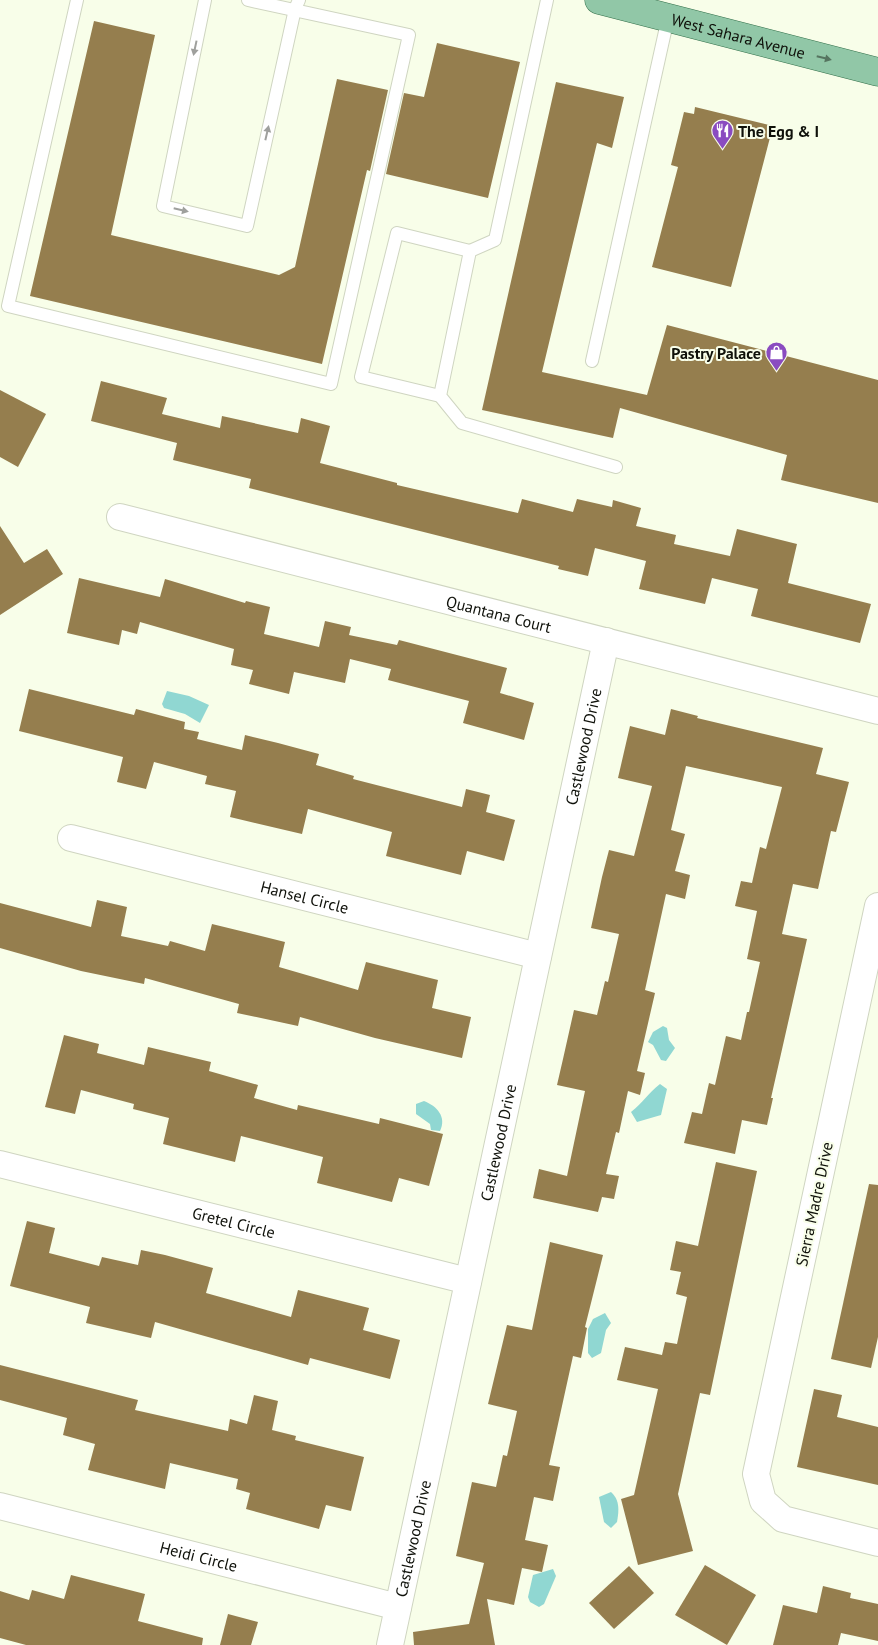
<svg xmlns="http://www.w3.org/2000/svg" width="878" height="1645" viewBox="0 0 878 1645" font-family="'PT Sans',sans-serif">
  <rect width="100%" height="100%" fill="#f8fee9"/>
  <g fill="#90d7d2">
    <polygon points="167,691 189,696 209,705 200,723 185,714 164,708 162,704"/>
    <polygon points="663,1026 667,1028 669,1040 675,1048 666,1061 661,1060 653,1045 648,1042 653,1032"/>
    <path d="M660,1084l7,5 -6,26 -24,7 -6,-10c12,-9 17,-19 29,-28z"/>
    <path d="M424,1101c13,5 23,16 16,30l-9,-1 -1,-6 -14,-10v-10z"/>
    <polygon points="605,1313 611,1323 606,1330 601,1353 592,1358 588,1353 588,1329 593,1319"/>
    <path d="M611,1492c9,8 8,19 6,30l-6,6 -7,-6 -5,-25z"/>
    <polygon points="553,1569 556,1576 544,1604 539,1607 530,1602 528,1597 533,1575"/>
  </g>
  <g fill="#957e4e">
    <polygon points="94,21 155,35 111,235 279,275 295,267 337,79 388,90 370,171 367,170 322,364 30,296"/>
    <polygon points="437,43 520,62 488,198 386,174 404,93 424,97"/>
    <polygon points="556,82 624,97 612,148 597,143 542,372 647,395 667,325 878,380 878,503 781,480 787,455 620,408 613,438 482,410"/>
    <polygon points="695,107 773,126 731,287 652,267 678,167 671,165 684,112 694,114"/>
    <polygon points="101,381 167,398 162,414 220,428 222,416 298,433 301,418 330,426 320,463 397,483 397,485 518,513 522,499 573,512 577,499 612,507 613,500 641,508 636,526 676,535 674,544 730,556 737,529 797,544 788,583 871,604 860,643 751,616 758,589 712,578 705,604 639,589 646,561 595,548 588,576 558,569 559,566 249,488 251,479 173,460 177,443 91,421"/>
    <polygon points="0,390 46,414 18,467 0,457"/>
    <polygon points="0,526 24,563 47,549 63,574 0,615"/>
    <polygon points="79,578 160,597 165,579 245,603 246,601 270,607 264,634 319,647 325,621 351,627 349,635 397,645 399,640 507,668 500,693 534,703 524,740 463,723 469,701 388,680 391,669 350,659 345,683 294,672 289,694 249,684 253,670 231,665 234,649 140,622 137,634 122,630 119,645 67,633"/>
    <polygon points="29,689 134,715 136,709 185,722 184,729 199,732 197,739 242,750 245,735 278,743 319,754 316,765 354,776 353,779 462,807 466,789 490,795 486,812 515,820 504,861 467,851 461,875 386,856 392,832 308,809 302,834 230,817 236,791 205,784 207,776 154,762 146,789 117,782 123,757 19,731"/>
    <polygon points="671,709 698,716 697,718 823,748 816,774 849,782 836,832 831,831 818,889 793,884 782,934 807,939 771,1098 773,1098 767,1125 742,1120 735,1154 684,1143 692,1112 702,1114 709,1083 715,1085 726,1036 741,1040 747,1012 749,1012 760,962 747,959 757,911 735,906 741,881 752,883 760,847 766,849 782,787 686,766 671,830 685,834 675,871 690,875 685,899 666,894 645,990 655,993 637,1071 645,1073 640,1095 628,1091 619,1133 616,1132 606,1174 619,1176 614,1199 602,1197 598,1212 533,1198 539,1169 567,1176 585,1091 557,1085 563,1059 574,1010 597,1015 605,981 608,982 619,934 591,928 602,877 609,850 634,856 652,786 618,778 630,726 665,735"/>
    <polygon points="97,900 127,907 121,936 168,946 170,941 205,951 212,924 285,942 279,967 358,990 366,962 438,980 432,1008 471,1017 462,1058 375,1038 300,1017 298,1026 237,1013 239,1004 145,978 144,984 81,971 0,948 0,903 91,927"/>
    <polygon points="64,1035 99,1044 97,1053 144,1065 148,1047 211,1062 209,1071 258,1085 254,1098 297,1110 298,1105 379,1124 380,1118 443,1134 429,1186 399,1178 392,1202 317,1183 323,1157 241,1136 235,1162 163,1144 169,1118 133,1109 134,1104 81,1090 75,1114 45,1107"/>
    <polygon points="716,1162 757,1171 710,1395 700,1393 678,1494 693,1551 638,1565 621,1499 634,1495 658,1389 617,1380 625,1347 662,1355 665,1342 677,1344 687,1297 676,1294 681,1272 670,1270 676,1241 698,1246"/>
    <polygon points="869,1184 878,1185 878,1337 871,1368 831,1359"/>
    <polygon points="27,1221 55,1228 49,1253 99,1266 102,1257 138,1265 141,1250 165,1255 213,1268 206,1293 291,1317 298,1290 369,1308 363,1330 400,1340 390,1379 310,1358 308,1365 155,1322 151,1338 86,1323 90,1307 10,1286"/>
    <polygon points="550,1242 603,1255 585,1327 587,1328 581,1358 573,1356 549,1465 560,1467 553,1501 534,1497 525,1540 548,1545 542,1572 522,1568 514,1605 487,1599 495,1645 414,1645 413,1632 469,1624 484,1563 456,1556 472,1482 496,1487 503,1455 507,1456 517,1411 488,1404 507,1325 532,1330"/>
    <polygon points="0,1365 138,1400 135,1410 228,1431 230,1419 247,1424 254,1395 278,1401 272,1430 296,1436 295,1440 364,1457 351,1511 326,1505 319,1529 246,1509 250,1493 236,1489 238,1479 170,1463 165,1489 88,1470 95,1444 63,1435 67,1418 0,1400"/>
    <polygon points="814,1389 842,1395 837,1417 878,1427 878,1485 797,1467"/>
    <polygon points="705,1565 756,1595 727,1645 675,1615"/>
    <polygon points="629,1566 654,1593 614,1629 589,1603"/>
    <polygon points="71,1575 145,1594 138,1621 203,1638 202,1645 26,1645 0,1638 0,1591 29,1600 32,1590 64,1599"/>
    <polygon points="823,1586 851,1593 850,1598 878,1604 878,1641 841,1633 838,1645 773,1645 783,1605 817,1613"/>
    <polygon points="228,1614 258,1622 251,1645 220,1645"/>
  </g>
  <g fill="none" stroke-linecap="round" stroke-linejoin="round">
    <defs>
      <g id="service">
        <polyline points="77,0 8,306 331,384 409,35 248,0"/>
        <polyline points="205,0 163,206 247,226 295,9 299,0"/>
        <polyline points="547,0 495,240 470,251 440,396 462,423 616,467"/>
        <polyline points="592,361 668,18"/>
        <polyline points="440,396 361,377 397,233 470,251"/>
      </g>
      <g id="minor">
        <path id="s1" d="M120,517l758,194"/>
        <path id="s2" d="M71,838l467,118"/>
        <polyline points="878,906 756,1474 763,1501 783,1519 878,1543"/>
        <path id="s3" d="M0,1164l468,117"/>
        <path id="s4" d="M0,1506l398,101"/>
        <path id="s5" d="M390,1645l216,-1004"/>
      </g>
      <g id="primary">
        <path id="s6" d="M599,0l279,72"/>
      </g>
    </defs>
    <use href="#service" stroke="#cfd5c1" stroke-width="14"/>
    <use href="#minor" stroke="#cfd5c1" stroke-width="28"/>
    <use href="#primary" stroke="#336f4a" stroke-width="29"/>
    <use href="#service" stroke="#fff" stroke-width="12"/>
    <use href="#minor" stroke="#fff" stroke-width="26"/>
    <use href="#primary" stroke="#91c7a7" stroke-width="28"/>
  </g>
  <defs><path id="oneway-solid" d="M-6-.8H1V-3.2L6.5 0L1 3.2V.8H-6Z" transform="scale(1.25)"/></defs>
  <g fill="#9fa09d">
    <use href="#oneway-solid" transform="translate(195 48) rotate(102)"/>
    <use href="#oneway-solid" transform="translate(267 133) rotate(-77)"/>
    <use href="#oneway-solid" transform="translate(181 210) rotate(13)"/>
  </g>
  <use fill="#567560" href="#oneway-solid" transform="translate(824 58) rotate(14)"/>
  <defs>
    <symbol id="restaurant-pin" viewBox="-11 -11 22 30"><path d="M0 17L-7.5 6A9.5 9.5 0 1 1 7.5 6Z" fill="#8a4bc0" stroke="#f8fee9"/><path d="M-5-6h1v4h1v-4h1v4h1v-4h1v5L-1.5 .5V6h-2V.5L-5-1ZM5-6V6H3V1.5H1.5Q1.5-4 5-6Z" fill="#fff"/></symbol>
    <symbol id="shop-pin" viewBox="-11 -11 22 30"><path d="M0 17L-7.5 6A9.5 9.5 0 1 1 7.5 6Z" fill="#8a4bc0" stroke="#f8fee9"/><path d="M-5-2.5h2.3a2.7 3.5 0 0 1 5.4 0H5L5.5 6h-11ZM-1.5-2.5h3a1.5 2.3 0 0 0-3 0Z" fill="#fff"/></symbol>
  </defs>
  <g fill-rule="evenodd">
    <use href="#restaurant-pin" x="710" y="118" width="25" height="34"/>
    <use href="#shop-pin" x="764" y="340" width="25" height="34"/>
  </g>
  <g text-anchor="middle" dominant-baseline="central" stroke-width="4" stroke-linejoin="round" paint-order="stroke">
    <g font-size="16" fill="#0f110a" stroke="#f8fee9">
      <text stroke="none"><textPath href="#s6" startOffset="144">West Sahara Avenue</textPath></text>
      <text stroke="none"><textPath href="#s1" startOffset="391">Quantana Court</textPath></text>
      <text stroke="none"><textPath href="#s5" startOffset="919">Castlewood Drive</textPath></text>
      <text stroke="none"><textPath href="#s2" startOffset="241">Hansel Circle</textPath></text>
      <text stroke="none"><textPath href="#s5" startOffset="514">Castlewood Drive</textPath></text>
      <text transform="translate(814 1204) rotate(-78)">Sierra Madre Drive</text>
      <text stroke="none"><textPath href="#s3" startOffset="241">Gretel Circle</textPath></text>
      <text stroke="none"><textPath href="#s5" startOffset="109">Castlewood Drive</textPath></text>
      <text stroke="none"><textPath href="#s4" startOffset="205">Heidi Circle</textPath></text>
    </g>
    <g font-size="16" font-weight="bold" fill="#0f110a" stroke="#f8fee9" text-anchor="start">
      <text x="738" y="131">The Egg &amp; I</text>
      <text x="761" y="353" text-anchor="end">Pastry Palace</text>
    </g>
  </g>
</svg>
